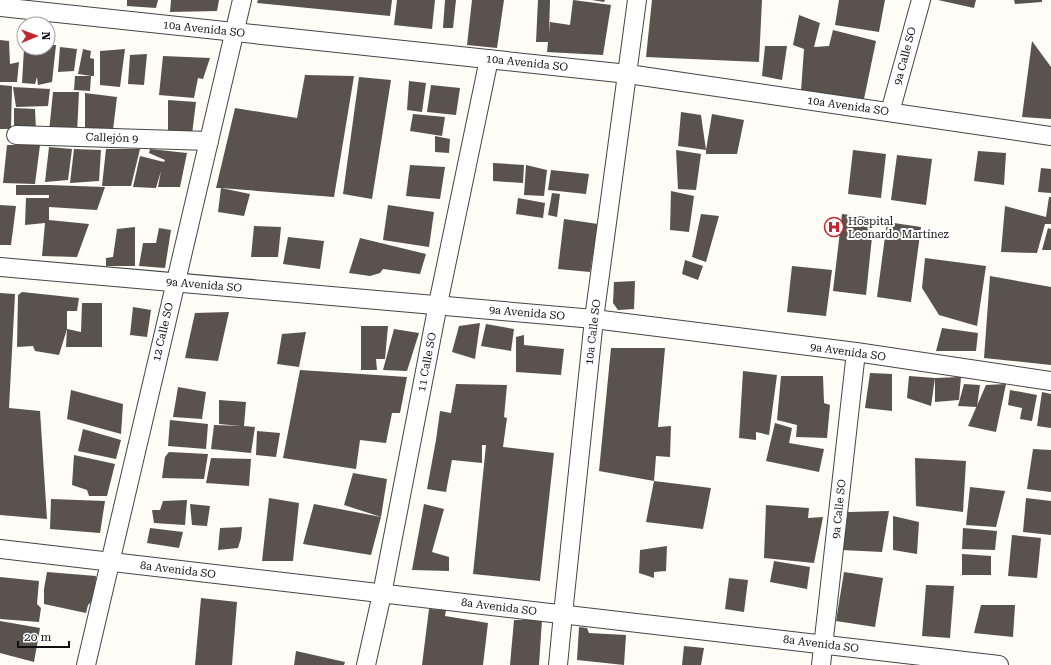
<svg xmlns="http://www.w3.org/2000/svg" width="1051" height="665" viewBox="0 0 1051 665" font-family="'Roboto Serif',serif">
  <rect width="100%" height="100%" fill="#fffdf5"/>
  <g fill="#5a524d">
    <polygon points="127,0 158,0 156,8 127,6"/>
    <polygon points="171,0 219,0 217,11 170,12"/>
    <polygon points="258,0 392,0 390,16 257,3"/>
    <polygon points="397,0 435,0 432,29 394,25"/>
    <polygon points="445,0 456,0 453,28 443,28"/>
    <polygon points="472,0 504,0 497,48 467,45"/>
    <polygon points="538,0 550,0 549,34 550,22 570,25 573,0 611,5 603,55 547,52 548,42 536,42"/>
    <polygon points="592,0 605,0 604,2"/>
    <polygon points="652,0 762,0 759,62 646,57"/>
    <polygon points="839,0 885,0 879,32 835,25"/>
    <polygon points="938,0 976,0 974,8"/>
    <polygon points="1014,0 1042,0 1042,2 1015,4"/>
    <polygon points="799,15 820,23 814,47 829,46 833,30 876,41 864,99 801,91 804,49 793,45"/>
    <polygon points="0,40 9,41 10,64 19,62 17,82 0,82"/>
    <polygon points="1032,41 1051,67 1051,119 1022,117"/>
    <polygon points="48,45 56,45 52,82 38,85 37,77 35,84 22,83 24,48 47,50"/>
    <polygon points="765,46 787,46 782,80 762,76"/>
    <polygon points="60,47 77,49 74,71 58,72"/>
    <polygon points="83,49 91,51 90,58 94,59 94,76 91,76 90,91 74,90 75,76 91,76 78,74"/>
    <polygon points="125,49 120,87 100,85 100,51"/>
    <polygon points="147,54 144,85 128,84 130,55"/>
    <polygon points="163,56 210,58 203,79 198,78 194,98 159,95"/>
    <polygon points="305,75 354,76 334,197 221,188 250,194 244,216 218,212 221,188 216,188 235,108 297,118"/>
    <polygon points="359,77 391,80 372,199 343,194"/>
    <polygon points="409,81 426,83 422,112 407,110"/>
    <polygon points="0,85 12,86 11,129 0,129"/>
    <polygon points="431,85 460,88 456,115 427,112"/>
    <polygon points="13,87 50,89 48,106 16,107"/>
    <polygon points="53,92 79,92 77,133 49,132"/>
    <polygon points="85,93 117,97 113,130 85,129"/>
    <polygon points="168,100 196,102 192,134 168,132"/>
    <polygon points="14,108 35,109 36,130 14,130"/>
    <polygon points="681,112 701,115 706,150 712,114 744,120 737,154 706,154 706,150 678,146"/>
    <polygon points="413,114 445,117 442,136 410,131"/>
    <polygon points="435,136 450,139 449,153 435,152"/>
    <polygon points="7,145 40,145 35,184 3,183"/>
    <polygon points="49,147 72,149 68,180 45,182"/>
    <polygon points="74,149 101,150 99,181 70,183"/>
    <polygon points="106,149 140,149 131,186 102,186"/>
    <polygon points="150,149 187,153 180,187 158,187 161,171 156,188 133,187 140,156 164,162 165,160 149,153"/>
    <polygon points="676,150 701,154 696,190 678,189"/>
    <polygon points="853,150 886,154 881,198 848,194"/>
    <polygon points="978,151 1006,153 1004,185 974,181"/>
    <polygon points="897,155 932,159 926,205 891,200"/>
    <polygon points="493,163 524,165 523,183 493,181"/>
    <polygon points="410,165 445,167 440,199 406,196"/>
    <polygon points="526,165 547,170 544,196 524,195"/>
    <polygon points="1041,168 1051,169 1051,193 1038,192"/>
    <polygon points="551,170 589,174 586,194 548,190"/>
    <polygon points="16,185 49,185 105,187 97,210 49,207 49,220 89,224 77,257 42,256 45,223 25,225 26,198 49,198 49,195 16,195"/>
    <polygon points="671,191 694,196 689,232 670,230"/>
    <polygon points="552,193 560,194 557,217 548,215"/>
    <polygon points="1049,197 1051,197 1051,224 1045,224 1037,253 1001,252 1005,206 1046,217"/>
    <polygon points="518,198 545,203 543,218 516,214"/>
    <polygon points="0,205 16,206 11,245 0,245"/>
    <polygon points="388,205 434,212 429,247 383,240"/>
    <polygon points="701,214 719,216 706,262 692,257"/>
    <polygon points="842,214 874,218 866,295 833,291"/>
    <polygon points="564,219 598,224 590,272 558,269"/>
    <polygon points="887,222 921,227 911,302 877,297"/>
    <polygon points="254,226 281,227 278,257 251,257"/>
    <polygon points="135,227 135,266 106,266 106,258 113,257 117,229"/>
    <polygon points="159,228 171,230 165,268 139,266 143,243 156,243"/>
    <polygon points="1048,228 1051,229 1051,250 1042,250"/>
    <polygon points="288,237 324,241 320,269 283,264"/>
    <polygon points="360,238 426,254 420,274 383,269 380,273 370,276 349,273"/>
    <polygon points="925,258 986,266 977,326 939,315 922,288"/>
    <polygon points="685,260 703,266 698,280 682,274"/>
    <polygon points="792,266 832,270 826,316 787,312"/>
    <polygon points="990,276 1051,287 1051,365 984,358"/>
    <polygon points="635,281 634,309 618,310 613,303 614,282"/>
    <polygon points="22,292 79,298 77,311 67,311 67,329 59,355 35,351 33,346 17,347 18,295"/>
    <polygon points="0,293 15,294 9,408 40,411 47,519 0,515"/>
    <polygon points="82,303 102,303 102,347 66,347 67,329 81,332"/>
    <polygon points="133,307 151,310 147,337 130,335"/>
    <polygon points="229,312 218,361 185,358 195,313"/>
    <polygon points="480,323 475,359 452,352 459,326"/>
    <polygon points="486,324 514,329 511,351 481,346"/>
    <polygon points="361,326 388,326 385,359 376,359 377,370 361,370"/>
    <polygon points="942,328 978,333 976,351 936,351"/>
    <polygon points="394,329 419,333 407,371 383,370"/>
    <polygon points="306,332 299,367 277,364 282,334"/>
    <polygon points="524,335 524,345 564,349 561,375 516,372 516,337"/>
    <polygon points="611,348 665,348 658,427 671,426 670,457 656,456 654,481 711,488 703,529 646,522 654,481 599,471"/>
    <polygon points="300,370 407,377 400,413 392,413 386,443 360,440 356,469 283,458"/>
    <polygon points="743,371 777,375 769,435 756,432 756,440 739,438"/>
    <polygon points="870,373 892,374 892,411 865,408"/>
    <polygon points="781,376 823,376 824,403 830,405 827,438 796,437 797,425 777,420"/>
    <polygon points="909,376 935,378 931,406 907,398"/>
    <polygon points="961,377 959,400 935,402 935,378"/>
    <polygon points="456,384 507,385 504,417 507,418 503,447 554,453 540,581 473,574 486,445 482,445 482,463 452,460 446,492 427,489 436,440 440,411 451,413"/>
    <polygon points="964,384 980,385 977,407 958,406"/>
    <polygon points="1006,384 996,432 968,426 986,385"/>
    <polygon points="178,387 206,392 202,419 173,417"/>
    <polygon points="71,390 123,404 121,434 67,419"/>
    <polygon points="1010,390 1037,395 1032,421 1020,419 1022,408 1008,405"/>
    <polygon points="1042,392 1051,394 1051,428 1037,426"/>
    <polygon points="219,400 246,402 244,426 255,427 251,453 211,449 214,425 241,426 219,424"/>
    <polygon points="170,420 208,424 206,449 168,446"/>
    <polygon points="775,423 792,428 789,443 824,449 819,472 766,461"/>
    <polygon points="83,429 121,440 116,459 78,451"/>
    <polygon points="257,431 280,433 276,457 256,455"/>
    <polygon points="1033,449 1051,450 1051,492 1027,489"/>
    <polygon points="169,452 208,454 204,479 162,478 165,457"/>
    <polygon points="74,455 115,464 107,496 89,496 87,490 72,485"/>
    <polygon points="211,458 251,459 249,486 206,483"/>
    <polygon points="915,458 966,461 963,512 916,506"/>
    <polygon points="353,473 387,479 381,517 344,505"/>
    <polygon points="970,487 1005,491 996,527 966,525"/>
    <polygon points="269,498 299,503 293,561 262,561"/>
    <polygon points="1026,498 1051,501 1051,535 1023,532"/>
    <polygon points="51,499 105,501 100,533 50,529"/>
    <polygon points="187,500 185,525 154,523 152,510 160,510 163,501"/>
    <polygon points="190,504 210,506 207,526 192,525"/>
    <polygon points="314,504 381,517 371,555 303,544"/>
    <polygon points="424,504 444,509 432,552 449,557 449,571 412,570"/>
    <polygon points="766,505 809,508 808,518 823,517 814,563 764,558"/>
    <polygon points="889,511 882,552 842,550 848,512"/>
    <polygon points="893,516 919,522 917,554 893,550"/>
    <polygon points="242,527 241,538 238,548 218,550 220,528"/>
    <polygon points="150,528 183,532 179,548 147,543"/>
    <polygon points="963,528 997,531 995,550 962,549"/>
    <polygon points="1012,535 1041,538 1037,578 1008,576"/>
    <polygon points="667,546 666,571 654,572 654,578 639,573 640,550"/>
    <polygon points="962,554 991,556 991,575 962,575"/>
    <polygon points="774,561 810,567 807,589 770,582"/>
    <polygon points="47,572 96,576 95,598 88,605 86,613 44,604 44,589"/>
    <polygon points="844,572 883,578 875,627 836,621"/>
    <polygon points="0,577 39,581 37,604 41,608 39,622 0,619"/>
    <polygon points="729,578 748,580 744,612 725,609"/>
    <polygon points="926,585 954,586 950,638 922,636"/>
    <polygon points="201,598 237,602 232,665 195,665"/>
    <polygon points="981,605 1015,605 1013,637 974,633"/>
    <polygon points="429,609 446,610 445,616 488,623 483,665 422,665"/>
    <polygon points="514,620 542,620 539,665 510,665"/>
    <polygon points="0,621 40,628 34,662 0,653"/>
    <polygon points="579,627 587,628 589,633 626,635 624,665 577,660"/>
    <polygon points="684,646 704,648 701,665 682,665"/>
    <polygon points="296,651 345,662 344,665 294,665"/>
  </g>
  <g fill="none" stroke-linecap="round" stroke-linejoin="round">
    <defs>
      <g id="minor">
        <polyline points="0,7 628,74 1051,136"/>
        <polyline points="890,112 921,0"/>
        <polyline points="16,135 209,141"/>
        <polyline points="0,267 594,319 856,352 1051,381"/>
        <polyline points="0,549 999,665"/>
        <polyline points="86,665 242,0"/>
        <polyline points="366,665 382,594 438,304 489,59"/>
        <polyline points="558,665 563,614 594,319 637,0"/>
        <polyline points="821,665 856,352"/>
      </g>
    </defs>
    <use href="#minor" stroke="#444" stroke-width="20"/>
    <use href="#minor" stroke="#fff" stroke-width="18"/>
  </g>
  <defs>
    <symbol id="hospital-ring" viewBox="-11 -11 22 22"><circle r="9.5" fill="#fff" stroke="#c4262e" stroke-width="1.5"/><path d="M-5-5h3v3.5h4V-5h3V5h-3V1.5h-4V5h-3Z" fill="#c4262e"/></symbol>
  </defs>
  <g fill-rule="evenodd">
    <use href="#hospital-ring" x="823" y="216" width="22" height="22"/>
  </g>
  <g text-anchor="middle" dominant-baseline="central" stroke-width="4" stroke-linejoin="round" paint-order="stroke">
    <g font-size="11" fill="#111" stroke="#fff">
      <text transform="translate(204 29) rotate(6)">10a Avenida SO</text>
      <text transform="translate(905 56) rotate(-75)">9a Calle SO</text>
      <text transform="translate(527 63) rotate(6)">10a Avenida SO</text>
      <text transform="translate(848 106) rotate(8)">10a Avenida SO</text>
      <text transform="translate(112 138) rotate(2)">Callejón 9</text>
      <text transform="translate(204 285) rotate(5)">9a Avenida SO</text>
      <text transform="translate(527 313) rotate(5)">9a Avenida SO</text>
      <text transform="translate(163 332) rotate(-77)">12 Calle SO</text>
      <text transform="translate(593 332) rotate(-83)">10a Calle SO</text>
      <text transform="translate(848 352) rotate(8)">9a Avenida SO</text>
      <text transform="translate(427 362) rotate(-79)">11 Calle SO</text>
      <text transform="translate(839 509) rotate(-84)">9a Calle SO</text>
      <text transform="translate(178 570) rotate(7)">8a Avenida SO</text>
      <text transform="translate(499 607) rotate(7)">8a Avenida SO</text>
      <text transform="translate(821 644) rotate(7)">8a Avenida SO</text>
    </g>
    <g font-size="11" fill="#111" stroke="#fff" text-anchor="start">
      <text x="848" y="221">Hospital<tspan x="848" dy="13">Leonardo Martínez</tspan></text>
    </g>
  </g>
  <g transform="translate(36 36) rotate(89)"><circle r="19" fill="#ffffff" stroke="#a0a0a0"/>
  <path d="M0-3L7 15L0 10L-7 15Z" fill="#c4262e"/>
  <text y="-6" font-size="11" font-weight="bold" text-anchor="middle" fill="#111111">N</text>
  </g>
  <path d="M18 641v6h51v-6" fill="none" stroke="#111111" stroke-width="2"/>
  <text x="24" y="641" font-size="12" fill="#111111" stroke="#ffffff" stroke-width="3" paint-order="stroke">20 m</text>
</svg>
